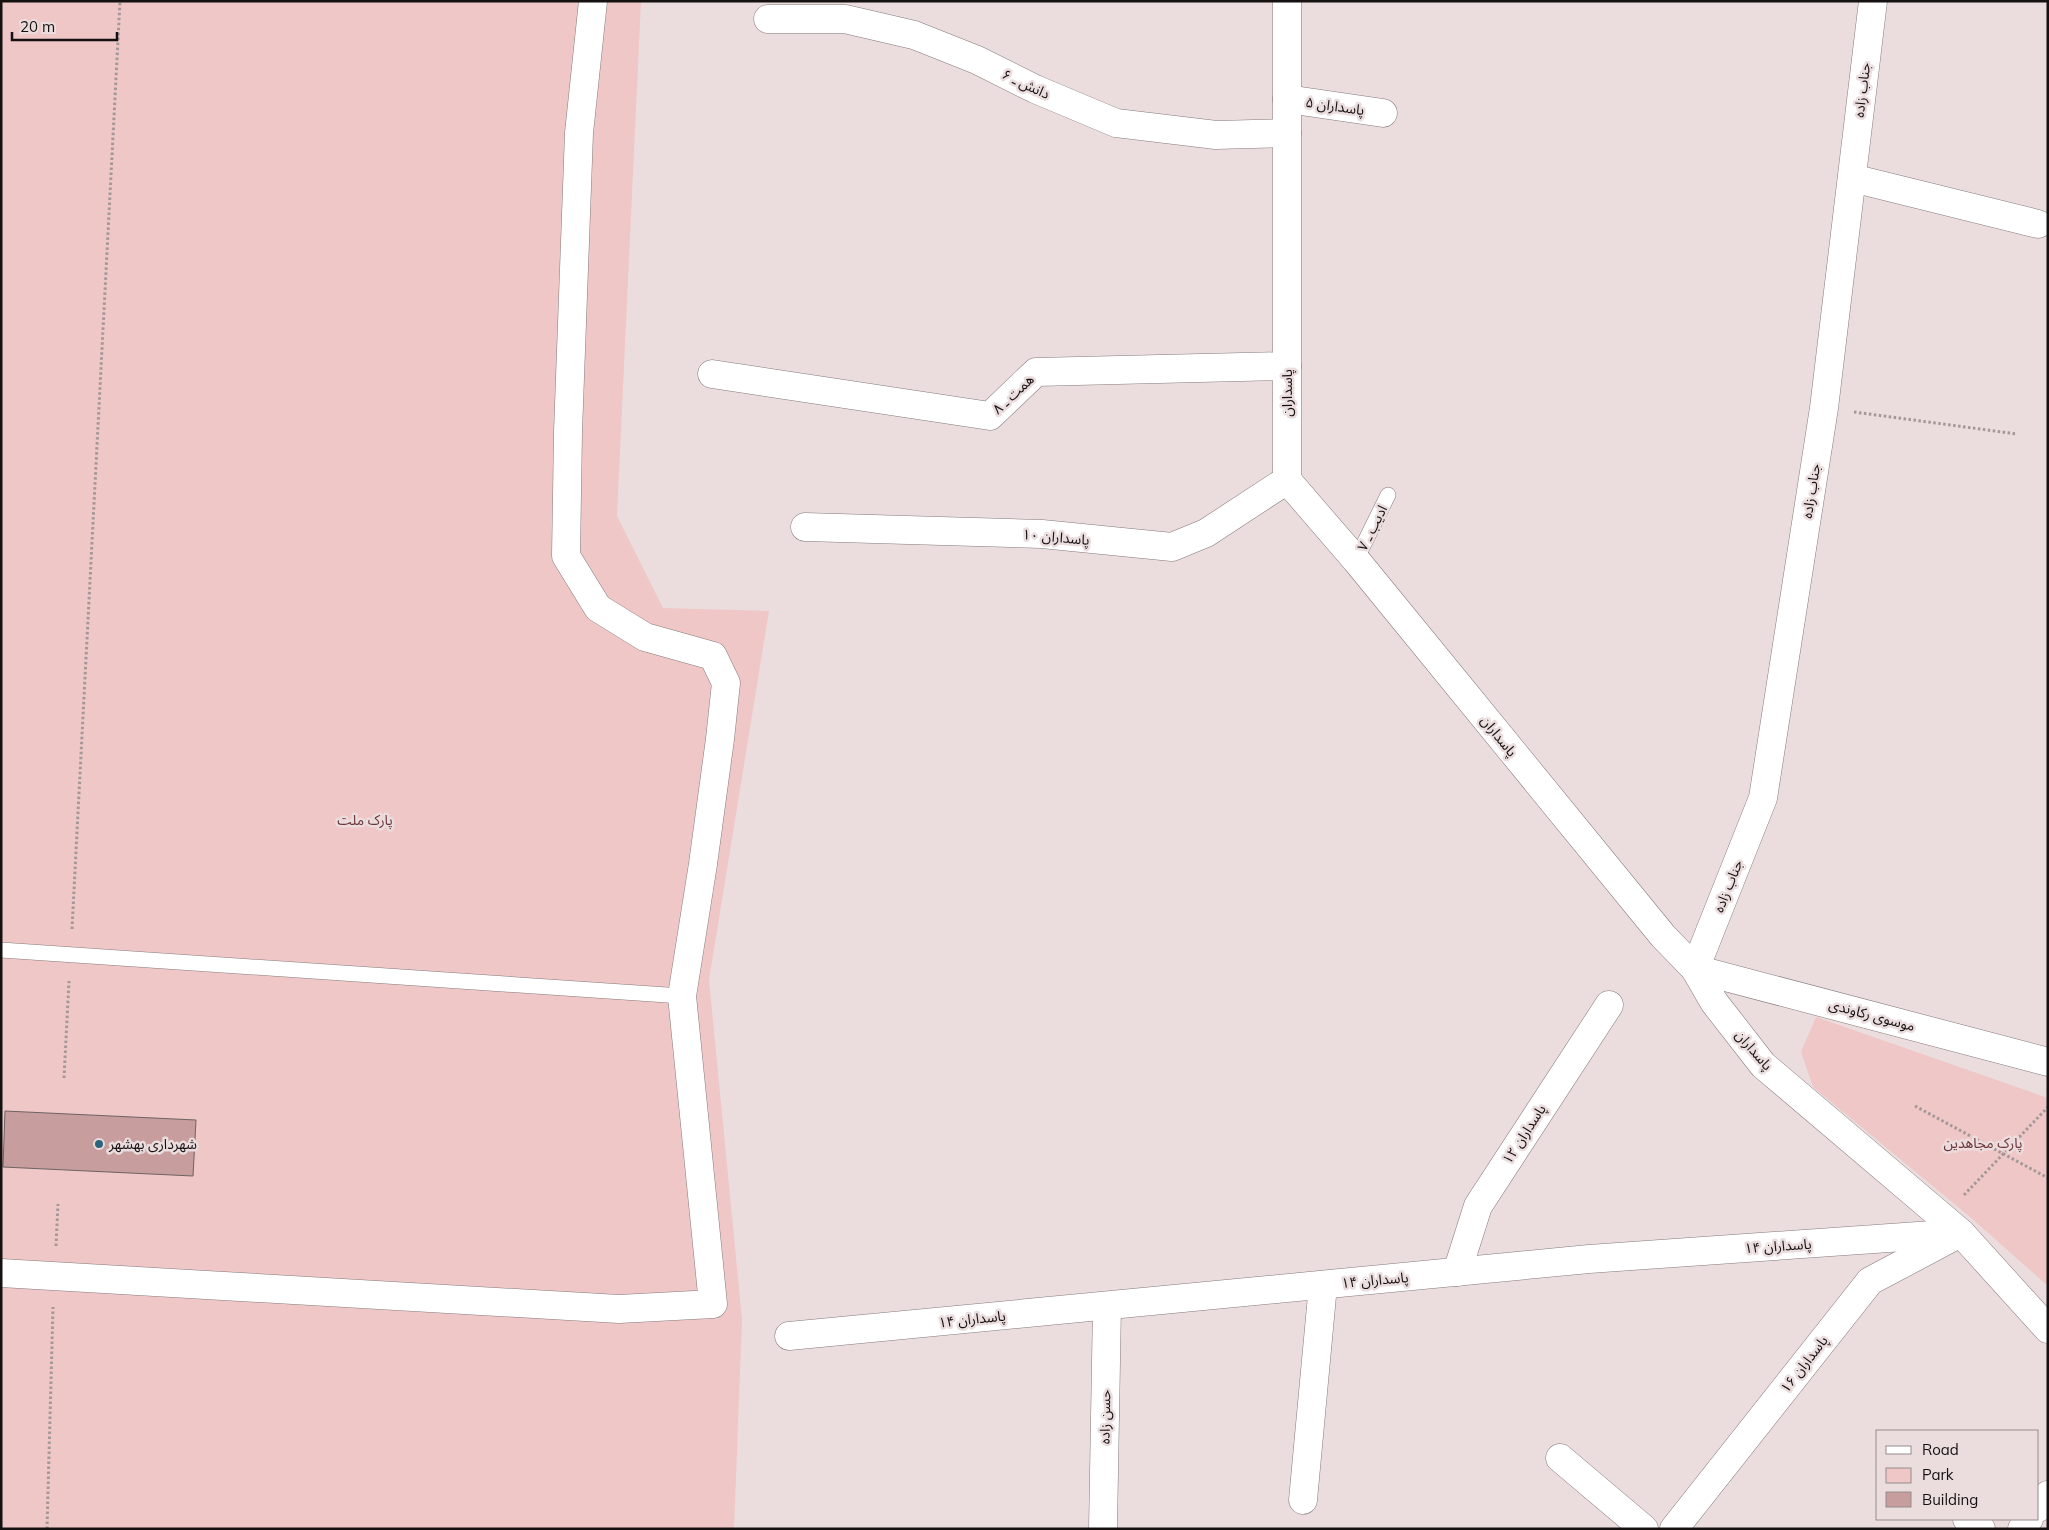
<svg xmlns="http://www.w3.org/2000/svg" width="2049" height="1530" viewBox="0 0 2049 1530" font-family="Mulish,'Noto Sans Arabic',sans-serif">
  <rect width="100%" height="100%" fill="#ebdddd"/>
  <g fill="#efc7c7">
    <polygon points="1,1 641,1 617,516 663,608 769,611 709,980 742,1319 734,1529 1,1529"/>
    <polygon points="1816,1017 2048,1098 2048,1286 1970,1217 1813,1087 1801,1052"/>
  </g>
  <polygon fill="#c79d9e" stroke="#6e6363" points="5,1111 196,1120 193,1176 3,1167"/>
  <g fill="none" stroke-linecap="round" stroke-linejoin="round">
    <defs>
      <g id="lane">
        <polyline points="1356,560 1388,495"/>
        <polyline points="1,950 682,996"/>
      </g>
      <g id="street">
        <polyline points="768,19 845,19 914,35 977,60 1035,89 1116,123 1216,135 1287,133"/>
        <polyline points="1287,99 1383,113"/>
        <polyline points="1852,178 2038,224"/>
        <polyline points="712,374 990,416 1036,372 1287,366"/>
        <polyline points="805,527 1042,534 1172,547 1206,533 1287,480"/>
        <polyline points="1695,969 1763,798 1824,408 1873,1"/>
        <polyline points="1457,1272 1478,1206 1609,1005"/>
        <polyline points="1,1273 619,1309 713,1304 682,996 703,864 720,739 726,683 713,656 645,637 598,608 566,556 568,432 579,133 593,1"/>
        <polyline points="789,1336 1589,1259 1961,1233"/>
        <polyline points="1560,1458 1644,1529"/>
        <polyline points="1303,1500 1323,1285"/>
        <polyline points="2038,1508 2048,1495"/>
        <polyline points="1967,1519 1981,1529"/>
        <polyline points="1103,1529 1107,1306"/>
        <polyline points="1674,1529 1870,1281 1951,1238"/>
        <polyline points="2022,1529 2029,1519"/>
      </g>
      <g id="secondary">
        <polyline points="1287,1 1287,480 1356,560 1663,936 1695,969 1714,1002 1763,1065 1961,1233 2048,1329"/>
        <polyline points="1695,969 2048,1062"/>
      </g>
    </defs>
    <use href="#lane" stroke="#867a7a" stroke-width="16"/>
    <use href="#street" stroke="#867a7a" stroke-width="29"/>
    <use href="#secondary" stroke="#867a7a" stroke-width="29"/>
    <g stroke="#a39898" stroke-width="3" stroke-dasharray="2.5 2.5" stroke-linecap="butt">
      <polyline points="1854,412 2017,434"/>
      <polyline points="72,929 120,1"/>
      <polyline points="64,1078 69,981"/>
      <polyline points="1915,1106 2048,1178"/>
      <polyline points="1964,1195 2048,1107"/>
      <polyline points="56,1246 58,1204"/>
      <polyline points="47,1529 53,1307"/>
    </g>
    <use href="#lane" stroke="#fff" stroke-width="15"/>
    <use href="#street" stroke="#fff" stroke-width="28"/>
    <use href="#secondary" stroke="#fff" stroke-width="28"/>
  </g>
  <circle fill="#2b637d" stroke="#ebdddd" stroke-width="2" cx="99" cy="1144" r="5"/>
  <g text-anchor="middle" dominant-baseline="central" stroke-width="5" stroke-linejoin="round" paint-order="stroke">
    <g font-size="14" fill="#151111" stroke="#ebdddd">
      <text transform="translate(1026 84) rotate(25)">دانش ـ ۶</text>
      <text transform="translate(1862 90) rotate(-83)">جناب زاده</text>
      <text transform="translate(1335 106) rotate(8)">پاسداران ۵</text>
      <text transform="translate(1287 393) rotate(-90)">پاسداران</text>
      <text transform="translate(1013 394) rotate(-43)">همت ـ ۸</text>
      <text transform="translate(1811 491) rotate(-81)">جناب زاده</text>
      <text transform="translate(1372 528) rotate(-63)">ادیب ـ ۷</text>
      <text transform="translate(1056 537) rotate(5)">پاسداران ۱۰</text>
      <text transform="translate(1499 736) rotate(51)">پاسداران</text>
      <text transform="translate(1728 886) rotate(-68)">جناب زاده</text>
      <text transform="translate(1872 1015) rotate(15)">موسوی رکاوندی</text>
      <text transform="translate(1754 1050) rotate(49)">پاسداران</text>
      <text transform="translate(1524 1134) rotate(-57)">پاسداران ۱۲</text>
      <text transform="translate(1778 1246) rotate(-4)">پاسداران ۱۴</text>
      <text transform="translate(1375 1280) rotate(-5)">پاسداران ۱۴</text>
      <text transform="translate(972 1319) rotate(-6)">پاسداران ۱۴</text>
      <text transform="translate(1804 1364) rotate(-52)">پاسداران ۱۶</text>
      <text transform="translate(1105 1417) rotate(-89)">حسن زاده</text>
    </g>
    <g font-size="14" fill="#6c3337" stroke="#ebdddd">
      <text x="365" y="820">پارک ملت</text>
      <text x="1983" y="1143">پارک مجاهدین</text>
    </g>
    <g font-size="14" fill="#151111" stroke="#ebdddd" text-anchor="start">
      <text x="109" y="1144">شهرداری بهشهر</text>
    </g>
  </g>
  <rect width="2049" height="1530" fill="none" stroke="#151111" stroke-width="5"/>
  <rect x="1876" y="1430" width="162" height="90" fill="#ebdddd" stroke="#958b8b"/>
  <rect x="1886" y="1446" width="25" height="8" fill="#ffffff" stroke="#958b8b"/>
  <text x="1922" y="1455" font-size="15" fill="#151111">Road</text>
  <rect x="1886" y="1468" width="25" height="15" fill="#efc7c7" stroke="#958b8b"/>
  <text x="1922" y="1480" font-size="15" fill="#151111">Park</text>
  <rect x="1886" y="1492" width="25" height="15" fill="#c79d9e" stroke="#958b8b"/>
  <text x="1922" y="1505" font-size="15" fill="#151111">Building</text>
  <path d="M12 32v8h105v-8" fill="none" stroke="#151111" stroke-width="2.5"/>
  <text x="20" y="32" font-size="15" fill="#151111" stroke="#ebdddd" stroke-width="4" paint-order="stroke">20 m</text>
</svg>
